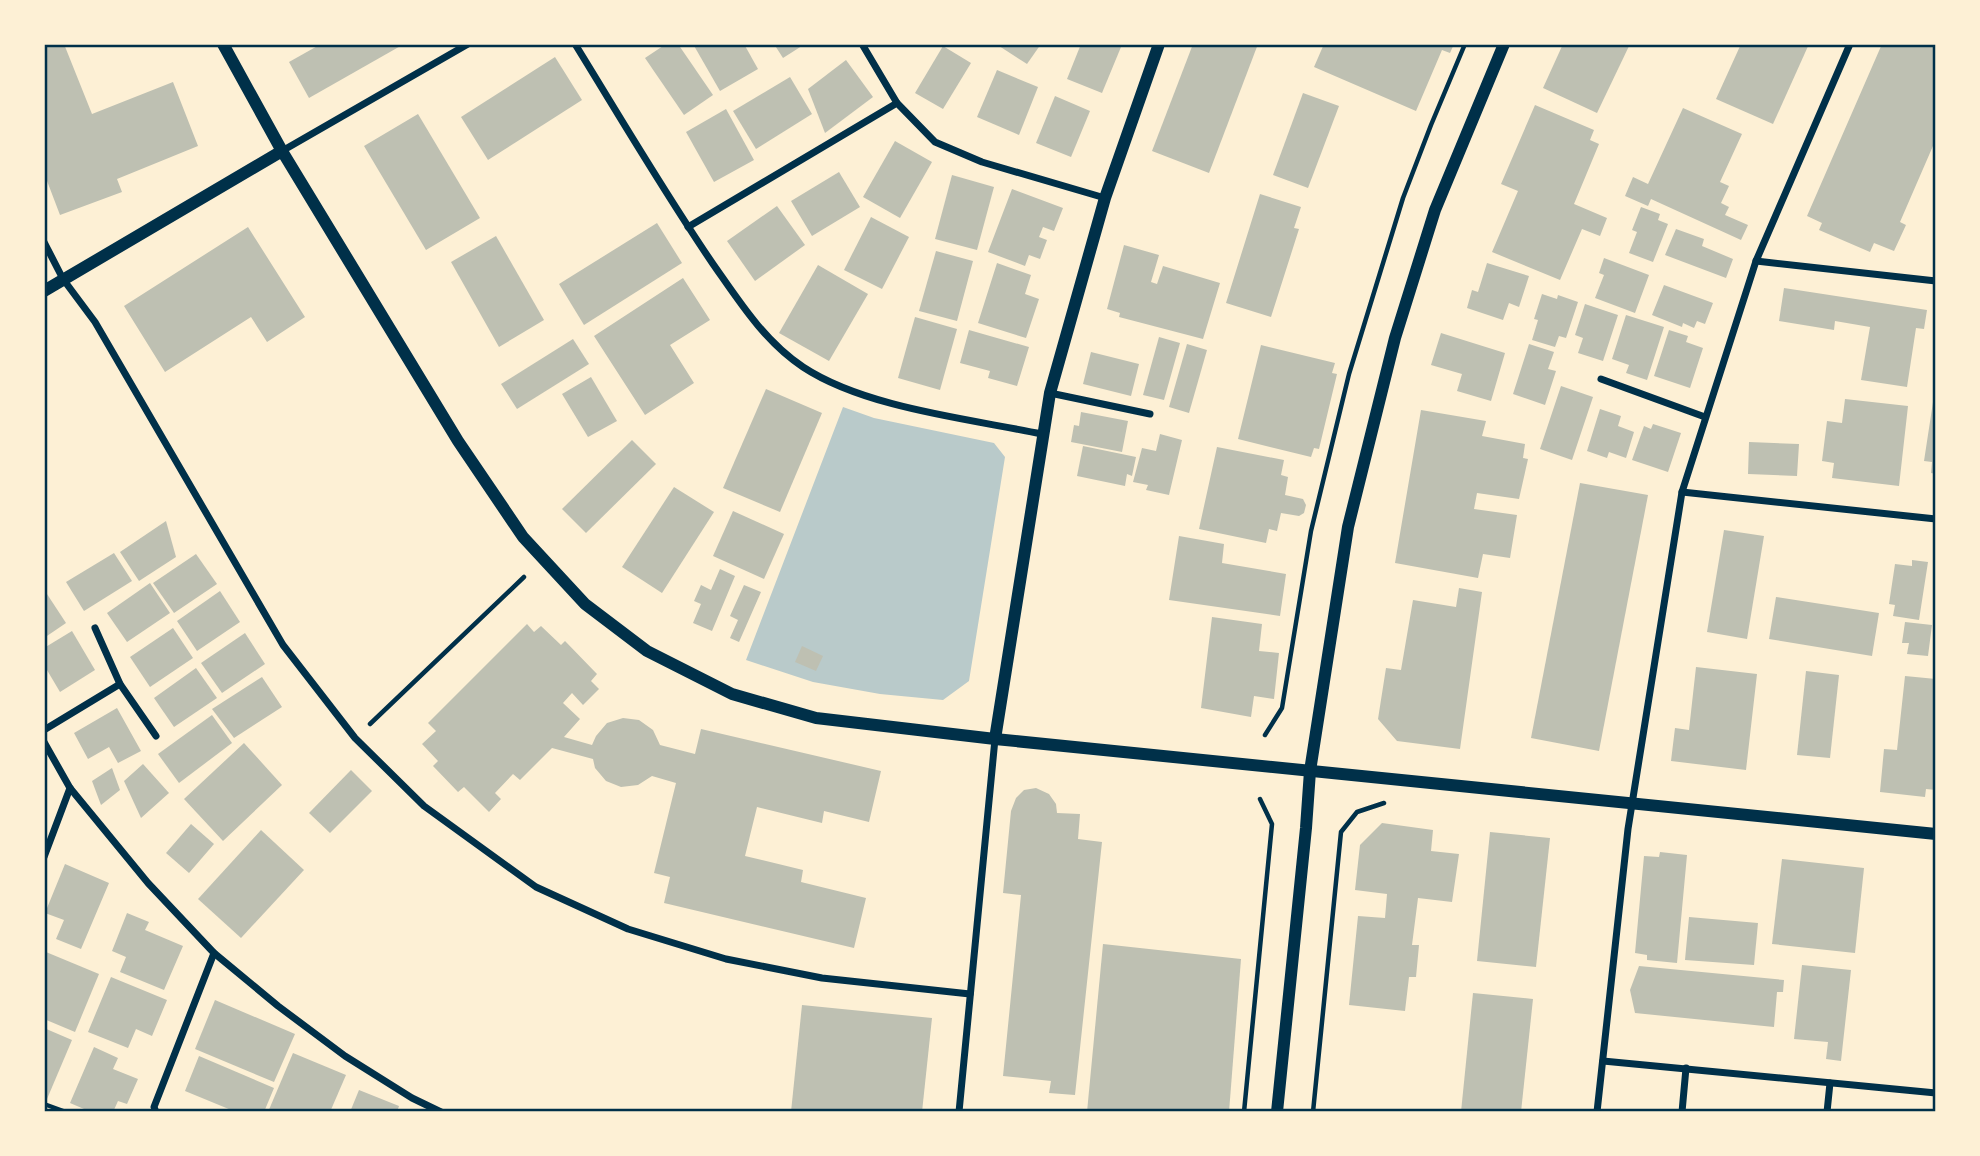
<svg xmlns="http://www.w3.org/2000/svg" width="1980" height="1156" viewBox="0 0 1980 1156" font-family="'Source Sans 3',sans-serif">
  <rect width="100%" height="100%" fill="#fdf0d5"/>
  <polygon fill="#b9caca" points="843,407 874,418 994,443 1005,457 969,681 943,700 880,694 813,682 746,660"/>
  <g fill="#bec0b2">
    <polygon points="44,44 64,44 92,114 173,82 198,146 117,179 122,192 60,215 44,173"/>
    <polygon points="321,44 404,44 309,98 289,62"/>
    <polygon points="666,44 678,44 713,95 684,115 645,58"/>
    <polygon points="693,44 744,44 758,69 720,91"/>
    <polygon points="774,44 805,44 783,58"/>
    <polygon points="996,44 1041,44 1027,64"/>
    <polygon points="1081,44 1114,44 1121,47 1102,93 1067,79"/>
    <polygon points="1193,44 1258,44 1209,173 1152,151"/>
    <polygon points="1324,44 1454,44 1450,53 1442,50 1416,111 1314,67"/>
    <polygon points="1563,44 1630,44 1597,113 1543,88"/>
    <polygon points="1741,44 1809,44 1773,124 1716,99"/>
    <polygon points="1882,44 1936,44 1936,139 1900,222 1906,225 1894,251 1874,243 1870,252 1819,230 1822,223 1807,216"/>
    <polygon points="943,46 971,63 943,109 915,93"/>
    <polygon points="555,57 582,100 488,160 461,117"/>
    <polygon points="846,60 873,97 825,133 808,89"/>
    <polygon points="997,70 1038,87 1019,135 977,117"/>
    <polygon points="790,77 812,114 756,149 733,111"/>
    <polygon points="1303,93 1339,106 1308,188 1273,175"/>
    <polygon points="1055,96 1090,111 1071,157 1036,143"/>
    <polygon points="1535,105 1594,130 1590,140 1599,144 1574,204 1607,218 1600,236 1582,229 1560,280 1492,252 1518,191 1501,184"/>
    <polygon points="1683,108 1742,134 1720,182 1729,186 1721,203 1729,207 1725,215 1748,225 1741,240 1651,199 1648,206 1625,196 1633,177 1648,184"/>
    <polygon points="726,109 754,160 714,182 686,132"/>
    <polygon points="418,114 480,218 426,250 364,146"/>
    <polygon points="895,141 932,162 900,218 863,197"/>
    <polygon points="839,172 860,207 812,236 791,201"/>
    <polygon points="952,175 994,187 977,250 935,239"/>
    <polygon points="1012,189 1063,208 1054,231 1043,227 1039,237 1047,240 1040,259 1029,255 1025,266 988,252"/>
    <polygon points="1260,194 1301,207 1294,228 1299,229 1271,317 1226,303"/>
    <polygon points="777,206 805,245 755,281 727,241"/>
    <polygon points="1641,207 1660,214 1658,220 1668,224 1653,262 1629,253 1637,232 1632,230"/>
    <polygon points="871,217 909,237 882,289 844,270"/>
    <polygon points="657,223 682,263 584,325 559,284"/>
    <polygon points="248,227 305,317 267,342 251,317 165,372 124,306"/>
    <polygon points="1676,229 1704,239 1702,246 1733,259 1726,278 1665,255"/>
    <polygon points="496,236 544,320 499,347 451,262"/>
    <polygon points="1124,245 1159,255 1151,282 1157,284 1163,266 1220,283 1203,339 1119,317 1120,313 1107,309"/>
    <polygon points="936,251 973,261 957,321 919,311"/>
    <polygon points="1604,258 1649,275 1635,313 1595,298 1604,275 1599,273"/>
    <polygon points="997,263 1031,275 1025,294 1039,299 1026,338 978,323"/>
    <polygon points="1487,263 1529,276 1519,307 1509,303 1503,320 1467,308 1472,290 1478,292"/>
    <polygon points="818,265 868,294 829,361 779,333"/>
    <polygon points="683,278 710,320 670,345 694,383 645,415 594,336"/>
    <polygon points="1664,285 1713,303 1705,324 1697,321 1694,328 1683,323 1682,327 1652,315"/>
    <polygon points="1784,288 1927,310 1924,329 1916,328 1907,387 1861,380 1870,327 1835,321 1834,330 1779,321"/>
    <polygon points="1542,294 1557,299 1558,295 1578,302 1566,338 1559,336 1555,347 1532,340 1538,320 1534,319"/>
    <polygon points="1585,304 1618,315 1603,361 1578,353 1583,338 1575,335"/>
    <polygon points="1626,315 1664,327 1647,380 1626,373 1629,365 1612,359"/>
    <polygon points="915,317 957,329 940,390 898,378"/>
    <polygon points="969,330 1029,347 1017,386 988,378 990,371 960,363"/>
    <polygon points="1669,330 1688,336 1686,342 1703,348 1690,388 1654,376"/>
    <polygon points="1441,333 1505,353 1491,401 1457,391 1462,374 1431,365"/>
    <polygon points="1159,337 1180,343 1164,400 1143,395"/>
    <polygon points="573,339 589,364 517,409 501,384"/>
    <polygon points="1187,344 1207,350 1189,413 1169,407"/>
    <polygon points="1529,344 1554,352 1548,369 1556,371 1545,405 1513,394"/>
    <polygon points="1261,345 1335,363 1332,373 1337,374 1319,449 1314,448 1311,457 1238,439"/>
    <polygon points="1091,352 1139,364 1131,396 1083,384"/>
    <polygon points="591,377 617,421 588,437 562,394"/>
    <polygon points="1561,386 1593,397 1572,460 1540,449"/>
    <polygon points="766,389 822,413 780,512 723,488"/>
    <polygon points="1845,399 1908,406 1899,486 1832,478 1834,463 1822,461 1827,421 1842,423"/>
    <polygon points="1933,402 1936,402 1936,474 1931,473 1932,462 1924,461"/>
    <polygon points="1600,409 1621,416 1618,426 1634,432 1626,458 1609,452 1607,458 1587,451"/>
    <polygon points="1421,410 1486,421 1482,436 1525,444 1523,458 1528,459 1519,499 1477,493 1474,509 1517,515 1510,558 1483,554 1478,578 1395,563"/>
    <polygon points="1081,412 1128,421 1122,452 1071,442 1074,425 1079,426"/>
    <polygon points="1653,424 1681,433 1668,472 1632,460 1644,426 1651,429"/>
    <polygon points="1160,434 1182,440 1169,495 1146,490 1148,485 1133,482 1142,448 1156,451"/>
    <polygon points="632,440 656,464 586,533 562,509"/>
    <polygon points="1749,442 1799,444 1797,476 1748,474"/>
    <polygon points="1083,446 1136,457 1132,476 1127,474 1125,486 1077,476"/>
    <polygon points="1217,447 1284,460 1281,475 1288,477 1285,495 1303,499 1306,505 1304,513 1299,516 1281,513 1277,531 1269,529 1266,543 1199,529"/>
    <polygon points="1580,483 1648,495 1599,751 1531,738"/>
    <polygon points="674,487 714,512 662,593 622,567"/>
    <polygon points="733,511 784,534 764,579 713,556"/>
    <polygon points="166,521 176,557 139,581 120,552"/>
    <polygon points="1724,530 1764,536 1747,639 1707,632"/>
    <polygon points="1179,536 1224,544 1222,563 1286,574 1280,616 1169,600"/>
    <polygon points="114,553 132,581 84,611 66,582"/>
    <polygon points="196,554 217,584 174,613 153,583"/>
    <polygon points="1912,560 1928,562 1919,620 1893,616 1895,605 1889,604 1895,564 1912,566"/>
    <polygon points="720,569 735,576 712,631 693,623 701,604 694,601 701,585 711,590"/>
    <polygon points="150,583 170,613 127,642 107,613"/>
    <polygon points="744,585 761,592 739,642 730,638 738,620 730,616"/>
    <polygon points="1459,588 1482,592 1460,749 1397,741 1378,719 1386,668 1401,670 1413,600 1456,607"/>
    <polygon points="220,591 240,622 197,651 177,621"/>
    <polygon points="47,594 66,623 44,638 44,597"/>
    <polygon points="1776,597 1879,613 1872,656 1769,639"/>
    <polygon points="1212,617 1262,624 1259,651 1279,653 1274,699 1254,696 1251,717 1201,708"/>
    <polygon points="1905,622 1932,625 1928,656 1907,654 1909,643 1902,643"/>
    <polygon points="527,624 534,632 541,626 561,645 565,641 597,674 591,681 599,689 583,705 572,693 563,703 580,719 564,737 592,745 596,736 607,723 623,718 639,720 653,730 660,745 695,754 701,729 881,771 869,822 824,811 822,823 757,807 745,856 803,870 801,882 866,898 854,948 664,903 670,877 654,873 676,783 652,776 638,785 621,787 606,781 595,768 593,759 552,748 520,780 513,774 495,793 501,799 489,812 464,787 458,792 433,766 438,761 422,744 436,731 428,723"/>
    <polygon points="173,628 193,658 150,687 130,657"/>
    <polygon points="72,631 95,670 60,692 44,665 44,648"/>
    <polygon points="245,633 265,664 222,693 201,663"/>
    <polygon points="802,646 823,656 816,671 795,662"/>
    <polygon points="1696,667 1757,674 1746,770 1671,761 1675,728 1689,730"/>
    <polygon points="196,668 217,698 174,727 154,698"/>
    <polygon points="1806,671 1839,675 1830,758 1797,755"/>
    <polygon points="1905,676 1936,679 1936,790 1926,789 1925,797 1880,792 1884,749 1897,750"/>
    <polygon points="262,677 282,707 234,738 212,709"/>
    <polygon points="117,708 141,751 118,763 109,747 88,759 74,733"/>
    <polygon points="212,715 232,743 179,783 158,754"/>
    <polygon points="244,743 282,785 223,841 184,799"/>
    <polygon points="143,764 169,793 141,818 124,781"/>
    <polygon points="112,768 120,790 101,805 92,781"/>
    <polygon points="351,770 372,791 330,833 309,813"/>
    <polygon points="1036,788 1049,794 1056,804 1057,813 1080,814 1078,839 1102,842 1075,1095 1049,1093 1051,1081 1003,1076 1021,895 1003,893 1011,811 1016,798 1024,790"/>
    <polygon points="1382,823 1433,830 1431,851 1459,854 1452,902 1418,898 1412,945 1419,945 1416,977 1409,977 1405,1011 1349,1005 1358,916 1385,918 1387,894 1355,890 1360,845"/>
    <polygon points="191,824 214,844 189,873 166,853"/>
    <polygon points="261,830 304,870 241,938 198,899"/>
    <polygon points="1490,832 1550,838 1536,967 1477,961"/>
    <polygon points="1660,852 1687,855 1677,963 1647,960 1647,955 1635,953 1644,856 1659,857"/>
    <polygon points="1782,859 1864,868 1855,953 1772,944"/>
    <polygon points="65,864 109,883 81,949 56,939 64,920 45,913"/>
    <polygon points="127,913 149,922 145,930 183,946 164,990 120,972 126,957 112,951"/>
    <polygon points="1689,917 1758,923 1754,965 1685,960"/>
    <polygon points="1103,944 1241,959 1229,1112 1087,1112"/>
    <polygon points="46,952 99,974 75,1032 44,1019"/>
    <polygon points="1802,965 1851,970 1841,1061 1826,1059 1828,1042 1794,1039"/>
    <polygon points="1639,966 1784,980 1783,992 1777,992 1774,1027 1635,1013 1630,990"/>
    <polygon points="111,977 167,1000 152,1036 136,1029 128,1048 88,1032"/>
    <polygon points="1473,993 1533,999 1521,1112 1461,1112"/>
    <polygon points="215,1000 295,1034 274,1082 195,1049"/>
    <polygon points="802,1005 932,1018 922,1112 791,1112"/>
    <polygon points="44,1028 72,1040 47,1099 44,1098"/>
    <polygon points="94,1047 118,1058 113,1069 138,1079 127,1104 118,1101 113,1112 91,1112 70,1103"/>
    <polygon points="293,1053 346,1075 330,1112 268,1112"/>
    <polygon points="199,1056 274,1088 264,1112 236,1112 185,1091"/>
    <polygon points="359,1090 399,1106 397,1112 350,1112"/>
  </g>
  <g fill="none" stroke-linecap="round" stroke-linejoin="round">
    <g stroke="#003049" stroke-width="4.5">
      <polyline points="370,724 524,577"/>
      <polyline points="1265,735 1282,708 1311,531 1349,374 1403,198 1431,125 1465,44"/>
      <polyline points="44,1104 66,1112"/>
      <polyline points="1244,1112 1272,824 1260,799"/>
      <polyline points="1313,1112 1341,832 1357,812 1384,803"/>
    </g>
    <g stroke="#003049" stroke-width="7">
      <path d="M575,44c45,73 89,148 138,220 26,37 51,77 90,103 62,41 167,52 239,67"/>
      <polyline points="862,44 897,103"/>
      <polyline points="282,151 468,44"/>
      <polyline points="688,227 897,103 935,142 982,162 1105,198"/>
      <polyline points="44,242 63,279 95,322 283,645 355,738 424,806 536,887 628,929 726,959 822,978 970,994"/>
      <polyline points="1756,261 1936,281"/>
      <polyline points="1601,379 1705,417"/>
      <polyline points="1050,393 1150,414"/>
      <polyline points="1682,492 1936,519"/>
      <polyline points="95,628 120,684 156,736"/>
      <polyline points="44,730 120,684"/>
      <polyline points="44,742 70,788 148,883 214,953 278,1006 345,1056 412,1098 441,1112"/>
      <polyline points="44,857 70,788"/>
      <polyline points="1603,1061 1936,1093"/>
      <polyline points="156,1112 154,1107 214,953"/>
      <polyline points="959,1112 995,739"/>
      <polyline points="1597,1112 1628,829 1682,492 1756,261 1850,44"/>
      <polyline points="1682,1112 1686,1068"/>
      <polyline points="1827,1112 1830,1083"/>
    </g>
    <g stroke="#003049" stroke-width="12">
      <polyline points="223,44 282,151 458,441 523,537 585,604 647,651 732,694 816,718 995,739 1936,834"/>
      <polyline points="44,291 282,151"/>
      <polyline points="995,739 1050,393 1105,198 1159,44"/>
      <polyline points="1277,1112 1306,828 1310,771 1348,527 1395,338 1435,210 1504,44"/>
    </g>
  </g>
  <rect width="1980" height="1156" fill="none" stroke="#fdf0d5" stroke-width="91"/>
  <rect x="46" y="46" width="1888" height="1064" fill="none" stroke="#003049" stroke-width="2.5"/>
</svg>
